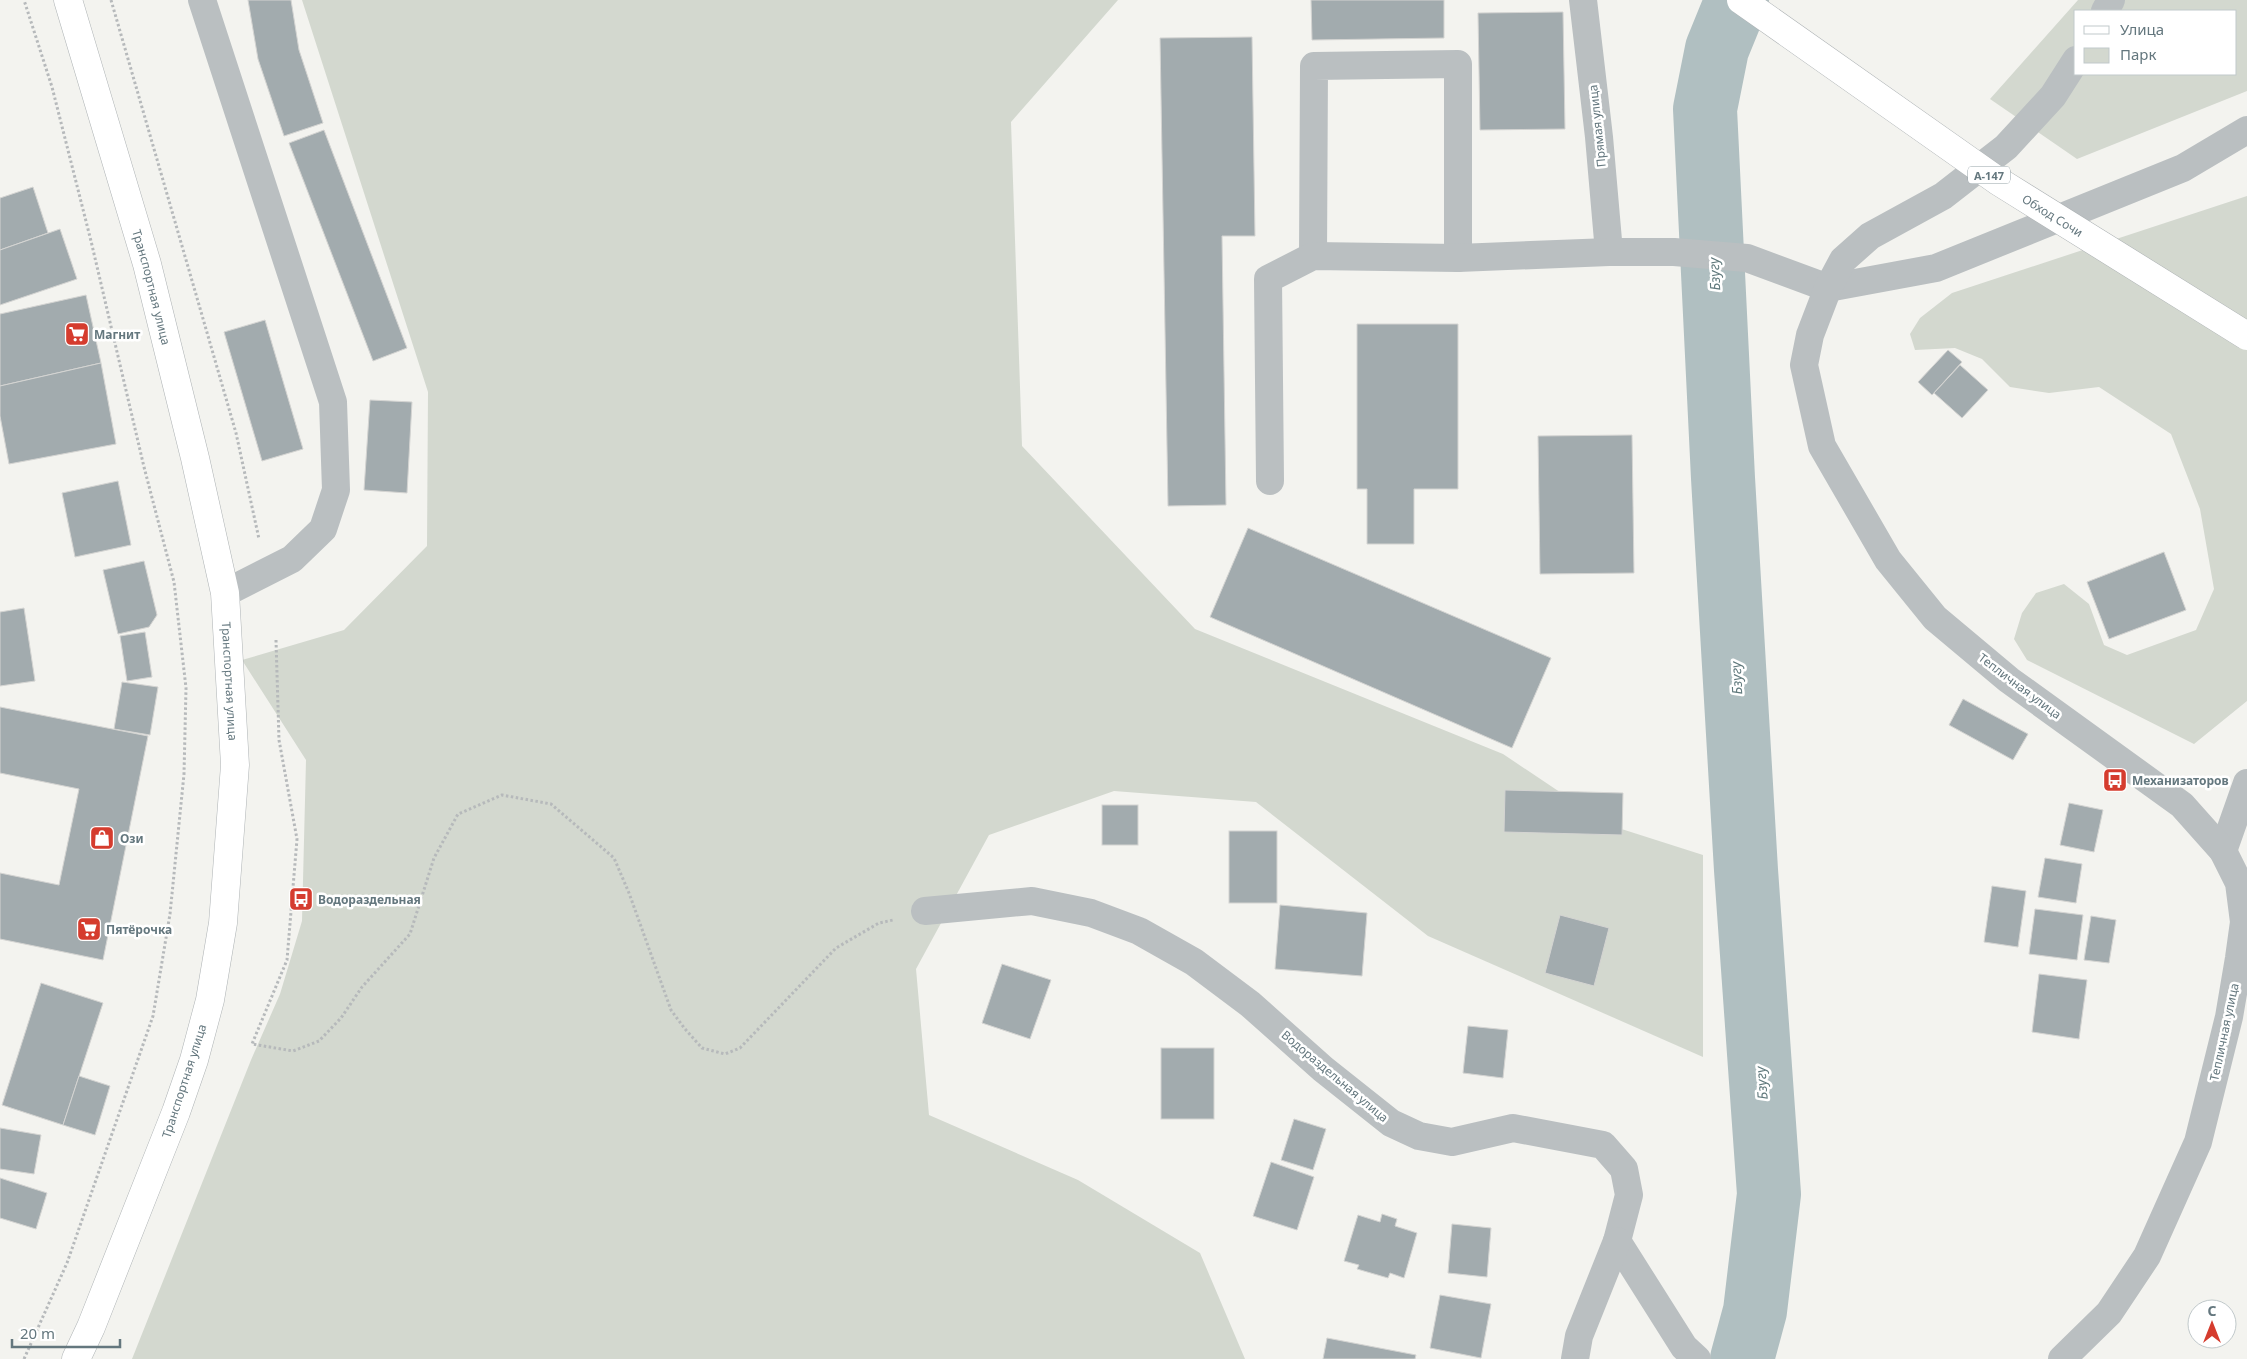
<svg xmlns="http://www.w3.org/2000/svg" width="2247" height="1359" viewBox="0 0 2247 1359" font-family="'Noto Sans',sans-serif">
  <rect width="100%" height="100%" fill="#f3f3ef"/>
  <g fill="#d3d8cf" fill-rule="evenodd">
    <polygon points="302,0 1118,0 1011,122 1022,446 1195,629 1503,754 1609,825 1703,855 1703,1057 1428,936 1256,802 1114,791 989,835 916,969 929,1115 1078,1180 1200,1253 1245,1359 132,1359 251,1060 280,994 302,921 306,760 242,660 344,630 427,546 428,392"/>
    <path d="M2078,0h169v91l-170,68 -87,-60zM2076,11h160v63h-160z"/>
    <polygon points="2247,196 2247,701 2194,744 2027,660 2014,639 2022,613 2036,593 2064,584 2089,604 2104,645 2127,655 2196,630 2214,589 2200,509 2171,434 2099,387 2049,393 2010,387 1982,359 1955,348 1915,350 1910,334 1920,318 1952,293"/>
  </g>
  <g fill="none" stroke-linecap="round" stroke-linejoin="round">
    <polyline stroke="#b0bfc1" stroke-width="64" points="1737,0 1717,49 1705,109 1723,478 1746,870 1769,1194 1755,1311 1742,1359"/>
  </g>
  <g fill="#a2abae" stroke="#d4d4d2">
    <polygon points="248,0 291,0 299,50 323,123 284,136 258,59"/>
    <polygon points="1311,0 1444,0 1444,38 1312,40"/>
    <polygon points="1563,12 1565,129 1480,130 1478,13"/>
    <polygon points="1252,37 1255,236 1222,236 1226,505 1168,506 1160,38"/>
    <polygon points="324,130 407,348 373,361 289,143"/>
    <polygon points="33,187 48,233 0,250 0,198"/>
    <polygon points="60,229 77,279 0,305 0,250"/>
    <polygon points="86,295 101,363 0,386 0,314"/>
    <polygon points="265,320 303,449 262,461 224,332"/>
    <polygon points="1357,324 1458,324 1458,489 1414,489 1414,544 1367,544 1367,489 1357,489"/>
    <polygon points="1948,350 1962,362 1932,395 1918,382"/>
    <polygon points="101,363 116,444 9,464 0,416 0,386"/>
    <polygon points="1960,365 1988,390 1962,418 1934,393"/>
    <polygon points="370,400 412,402 407,493 364,490"/>
    <polygon points="1632,435 1634,573 1540,574 1538,436"/>
    <polygon points="118,481 131,545 75,557 62,493"/>
    <polygon points="1248,528 1551,658 1512,748 1210,617"/>
    <polygon points="2164,552 2186,610 2109,639 2087,582"/>
    <polygon points="144,561 157,615 149,627 118,634 103,570"/>
    <polygon points="24,608 35,681 0,686 0,612"/>
    <polygon points="145,632 152,677 127,681 120,636"/>
    <polygon points="122,682 158,687 150,735 114,729"/>
    <polygon points="1963,699 2028,734 2013,760 1949,725"/>
    <polygon points="0,707 148,736 103,960 0,939 0,873 59,885 79,789 0,773"/>
    <polygon points="1505,790 1623,793 1622,835 1504,832"/>
    <polygon points="2069,803 2103,810 2094,852 2060,845"/>
    <rect x="1102" y="805" width="36" height="40"/>
    <rect x="1229" y="831" width="48" height="72"/>
    <polygon points="2045,858 2082,864 2076,903 2038,897"/>
    <polygon points="1992,886 2026,891 2018,947 1984,942"/>
    <polygon points="1280,905 1367,913 1362,976 1275,969"/>
    <polygon points="2035,909 2083,915 2077,960 2029,954"/>
    <polygon points="1560,915 1609,928 1594,986 1545,973"/>
    <polygon points="2091,916 2116,920 2109,963 2084,960"/>
    <polygon points="1002,964 1051,980 1030,1039 982,1023"/>
    <polygon points="2039,974 2087,980 2079,1039 2032,1032"/>
    <polygon points="41,983 103,1003 63,1125 2,1105"/>
    <polygon points="1468,1026 1508,1030 1503,1078 1463,1073"/>
    <rect x="1161" y="1048" width="53" height="71"/>
    <polygon points="79,1076 110,1086 95,1135 63,1125"/>
    <polygon points="1294,1119 1326,1129 1313,1170 1281,1160"/>
    <polygon points="0,1128 41,1135 34,1174 0,1169"/>
    <polygon points="1271,1162 1314,1177 1297,1230 1253,1216"/>
    <polygon points="0,1178 47,1193 36,1229 0,1218"/>
    <polygon points="1382,1214 1397,1219 1395,1226 1417,1233 1404,1278 1390,1273 1388,1278 1357,1269 1359,1265 1344,1261 1358,1215 1380,1222"/>
    <polygon points="1452,1224 1491,1228 1487,1277 1448,1273"/>
    <polygon points="1440,1295 1491,1304 1481,1358 1430,1348"/>
    <polygon points="1327,1338 1416,1355 1415,1359 1323,1359"/>
  </g>
  <g fill="none" stroke-linecap="round" stroke-linejoin="round">
    <defs>
      <g id="major">
        <path id="s1" d="M68,0l79,264 48,194 30,135 10,172 -12,158 -13,77 -16,60 -18,52 -85,215 -15,32"/>
      </g>
    </defs>
    <use href="#major" stroke="#aeb3b5" stroke-width="29"/>
    <g stroke="#b6b9bb" stroke-width="3" stroke-dasharray="2.5 2.5" stroke-linecap="butt">
      <polyline points="111,0 236,433 259,539"/>
      <polyline points="276,640 279,740 297,839 287,960 252,1044 293,1051 319,1041 341,1018 362,987 410,934 434,858 458,814 502,795 551,804 614,858 629,893 671,1010 685,1029 702,1048 725,1054 740,1048 836,948 879,923 893,920"/>
      <polyline points="24,1359 67,1263 153,1016 170,914 184,774 186,688 174,582 144,467 91,241 52,87 24,0"/>
    </g>
    <g stroke="#babfc1" stroke-width="28">
      <polyline points="202,0 333,402 336,490 323,529 292,559 225,593"/>
      <polyline points="1583,0 1599,137 1609,252"/>
      <polyline points="2105,11 2111,0"/>
      <polyline points="1313,256 1314,66 1458,64 1458,258"/>
      <polyline points="1270,481 1268,279 1313,256 1458,258 1609,252 1674,252 1747,258 1828,288 1936,268 2183,168 2247,130"/>
      <polyline points="2223,851 2247,783"/>
      <polyline points="925,911 1032,901 1091,913 1139,931 1194,962 1250,1004 1323,1069 1391,1123 1419,1136 1452,1142 1513,1128 1603,1145 1624,1169 1629,1195 1617,1241 1684,1347 1697,1359"/>
      <polyline points="1575,1359 1579,1336 1617,1241"/>
      <polyline points="2062,1359 2109,1313 2147,1256 2198,1142 2229,1017 2239,958 2244,922 2239,883 2223,851 2182,805 2009,680 1935,618 1888,560 1822,446 1804,365 1810,335 1828,288 1843,260 1870,236 1943,196 2006,147 2053,96 2076,60"/>
    </g>
    <use href="#major" stroke="#fff" stroke-width="28"/>
    <defs>
      <g id="highway-bridge">
        <path id="s2" d="M1741,0l257,181 249,155"/>
      </g>
    </defs>
    <use href="#highway-bridge" stroke="#adb2b4" stroke-width="29" stroke-linecap="butt"/>
    <use href="#highway-bridge" stroke="#fff" stroke-width="28"/>
  </g>
  <defs>
    <symbol id="supermarket-square" viewBox="-11 -11 22 22"><rect x="-9" y="-9" width="18" height="18" rx="4" fill="#d53c2e" stroke="#fff"/><path d="M-6-5.5h2.5l.6 2H6L4.5 2H-2.5L-4.4-4H-6ZM-1.5 3.2a1.3 1.3 0 1 0 .1 0ZM3 3.2a1.3 1.3 0 1 0 .1 0Z" fill="#fff"/></symbol>
    <symbol id="bus-square" viewBox="-11 -11 22 22"><rect x="-9" y="-9" width="18" height="18" rx="4" fill="#d53c2e" stroke="#fff"/><path d="M-5-6H5V4H4V6H2V4H-2V6H-4V4H-5ZM-3.5-4V0h7V-4ZM-3.5 1.2v1.5H-2V1.2ZM2 1.2v1.5H3.5V1.2Z" fill="#fff"/></symbol>
    <symbol id="shop-square" viewBox="-11 -11 22 22"><rect x="-9" y="-9" width="18" height="18" rx="4" fill="#d53c2e" stroke="#fff"/><path d="M-5-2.5h2.3a2.7 3.5 0 0 1 5.4 0H5L5.5 6h-11ZM-1.5-2.5h3a1.5 2.3 0 0 0-3 0Z" fill="#fff"/></symbol>
  </defs>
  <g fill-rule="evenodd">
    <use href="#supermarket-square" x="63" y="320" width="28" height="28"/>
    <use href="#bus-square" x="2101" y="766" width="28" height="28"/>
    <use href="#shop-square" x="88" y="824" width="28" height="28"/>
    <use href="#bus-square" x="287" y="885" width="28" height="28"/>
    <use href="#supermarket-square" x="75" y="915" width="28" height="28"/>
  </g>
  <g text-anchor="middle" dominant-baseline="central" stroke-width="5" stroke-linejoin="round" paint-order="stroke">
    <rect fill="#fff" stroke="#92a0a5" stroke-width="1" x="1968" y="166.5" width="42" height="17" rx="4"/>
    <g font-size="11" font-weight="bold" fill="#64777e">
      <text x="1989" y="175">А-147</text>
    </g>
    <g font-size="12" fill="#64777e" stroke="#fff">
      <text transform="translate(1597 126) rotate(-96)">Прямая улица</text>
      <text stroke="none"><textPath href="#s2" startOffset="379">Обход Сочи</textPath></text>
      <text stroke="none"><textPath href="#s1" startOffset="299">Транспортная улица</textPath></text>
      <text stroke="none"><textPath href="#s1" startOffset="702">Транспортная улица</textPath></text>
      <text transform="translate(2020 686) rotate(37)">Тепличная улица</text>
      <text transform="translate(2224 1032) rotate(-78)">Тепличная улица</text>
      <text transform="translate(1335 1076) rotate(40)">Водораздельная улица</text>
      <text transform="translate(184 1081) rotate(-72)">Транспортная улица</text>
    </g>
    <g font-size="12" font-weight="bold" fill="#64777e" stroke="#fff" text-anchor="start">
      <text x="94" y="334">Магнит</text>
      <text x="2132" y="780">Механизаторов</text>
      <text x="120" y="838">Ози</text>
      <text x="318" y="899">Водораздельная</text>
      <text x="106" y="929">Пятёрочка</text>
    </g>
    <g font-size="14" font-style="italic" fill="#60797c" stroke="#fff">
      <text transform="translate(1714 274) rotate(-93)">Бзугу</text>
      <text transform="translate(1736 678) rotate(-93)">Бзугу</text>
      <text transform="translate(1761 1083) rotate(-94)">Бзугу</text>
    </g>
  </g>
  <rect x="2074" y="10" width="162" height="65" fill="#ffffff" stroke="#c1c9cb"/>
  <rect x="2084" y="26" width="25" height="8" fill="#ffffff" stroke="#c1c9cb"/>
  <text x="2120" y="35" font-size="15" fill="#64777e">Улица</text>
  <rect x="2084" y="48" width="25" height="15" fill="#d3d8cf" stroke="#c1c9cb"/>
  <text x="2120" y="60" font-size="15" fill="#64777e">Парк</text>
  <g transform="translate(2212 1324)"><circle r="24" fill="#ffffff" stroke="#c1c9cb"/>
  <path d="M0-4L9 19L0 12L-9 19Z" fill="#d53c2e"/>
  <text y="-8" font-size="14" font-weight="bold" text-anchor="middle" fill="#64777e">С</text>
  </g>
  <path d="M12 1339v8h108v-8" fill="none" stroke="#64777e" stroke-width="2.5"/>
  <text x="20" y="1339" font-size="15" fill="#64777e" stroke="#ffffff" stroke-width="4" paint-order="stroke">20 m</text>
</svg>
